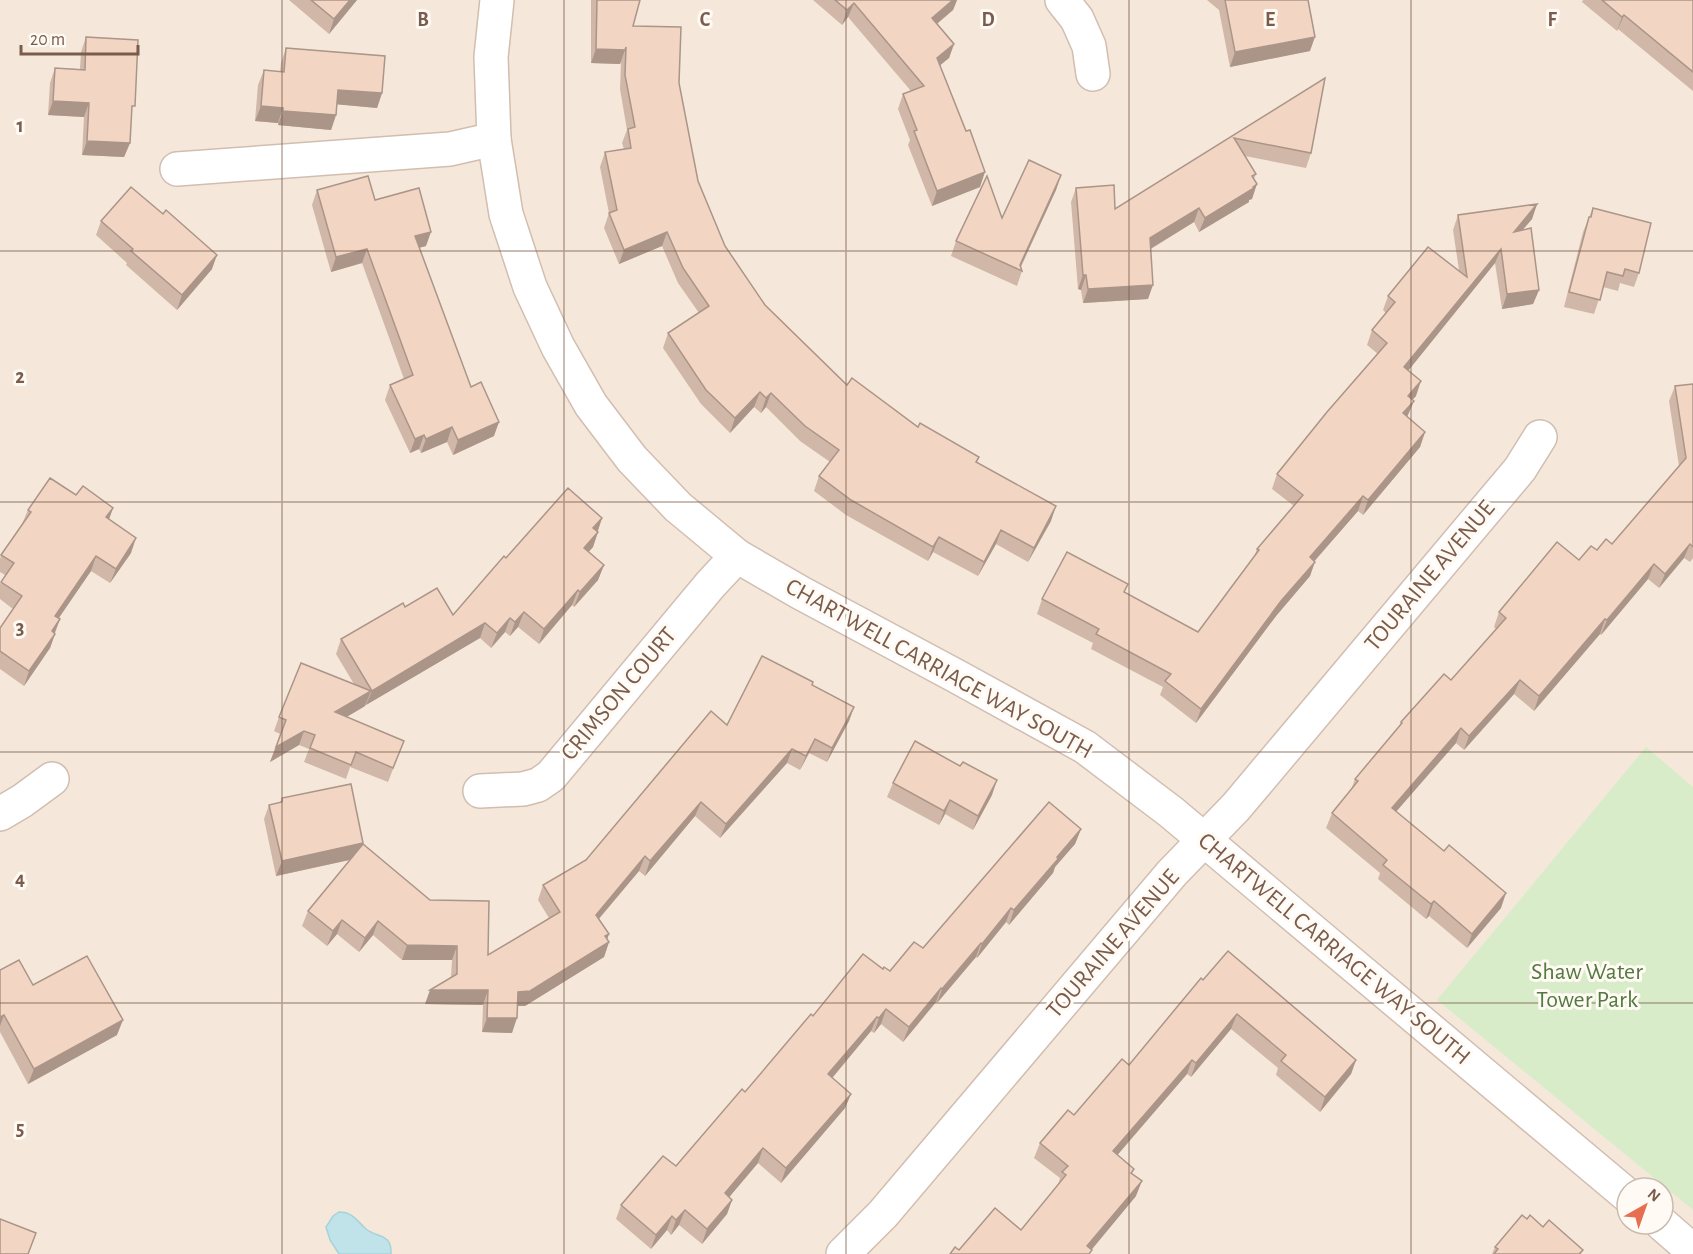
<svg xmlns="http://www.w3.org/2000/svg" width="1693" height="1254" viewBox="0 0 1693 1254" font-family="'Alegreya Sans',sans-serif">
  <rect width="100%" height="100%" fill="#fdf6ec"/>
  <path fill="#f5e8da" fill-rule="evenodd" d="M0,0h1693v1254h-1693zM1627,1188h36v36h-36z"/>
  <polygon fill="#d8ecc9" points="1646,747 1693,787 1693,1210 1437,1000"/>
  <path fill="#bfe3e8" stroke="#a5d3da" stroke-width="1.5" d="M339,1212c14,0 18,9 27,17 11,9 26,4 25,25h-52l-9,-14 -4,-13 7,-11z"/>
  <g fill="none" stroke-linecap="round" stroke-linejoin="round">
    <defs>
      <g id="minor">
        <polyline points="497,0 491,57 494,139 506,214 530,287 558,347 591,405 632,459 678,507 737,556 801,593 956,676 1085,747 1171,812 1627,1195"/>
        <polyline points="1062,0 1077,19 1089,46 1093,74"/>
        <polyline points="177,169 450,149 494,139"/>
        <polyline points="480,791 523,789 538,785 551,776 710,585 737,556"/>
        <polyline points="0,814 22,801 52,779"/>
        <polyline points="1662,1224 1693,1251"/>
        <polyline points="843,1254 883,1214 1172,873 1236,807 1520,469 1540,437"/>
      </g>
    </defs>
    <use href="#minor" stroke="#d1beb0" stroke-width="36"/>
    <use href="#minor" stroke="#fff" stroke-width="33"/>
  </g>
  <g fill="#d1b7a8">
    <polygon points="289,0 357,0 329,34"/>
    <polygon points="591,0 640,0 633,26 679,83 698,181 725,246 765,305 847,385 918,427 979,457 976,463 1051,521 1028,562 996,544 978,576 933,552 928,561 846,515 814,491 819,476 830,462 800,441 766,407 761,413 754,407 730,433 701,404 663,348 668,333 699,313 678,283 662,246 619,264 604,228 609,213 600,167 605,152 624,149 622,143 627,130 620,89 621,62 620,64 591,63"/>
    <polygon points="813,0 957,0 953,10 937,24 954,44 949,58 940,65 980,187 932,206 908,145 910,140 898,109 903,94 911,91 848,17 842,25"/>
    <polygon points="1207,0 1308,0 1310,51 1230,67 1219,10"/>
    <polygon points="1583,0 1693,0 1693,91 1618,29 1617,31 1582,2"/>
    <polygon points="86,37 131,116 130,143 124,157 82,155 84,117 48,115 50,83 55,68 80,69 81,52"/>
    <polygon points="286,48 382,93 377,108 337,104 336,115 331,130 278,125 278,123 255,121 258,85 264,70 280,72 281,63"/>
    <polygon points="1325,78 1311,153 1306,168 1245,156 1256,174 1254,179 1252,199 1249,200 1249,202 1199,232 1194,222 1151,249 1148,299 1083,303 1081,290 1078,289 1071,202 1076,188 1115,209"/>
    <polygon points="1061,175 1056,190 1021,267 1022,271 1017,286 951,256 956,241 1002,218"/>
    <polygon points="317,190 375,200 426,246 419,248 471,387 494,436 453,455 447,442 421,453 419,449 410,453 385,400 390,385 404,379 362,263 331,272 312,205"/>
    <polygon points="1537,204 1532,219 1522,230 1539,290 1533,304 1502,309 1495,263 1408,371 1416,396 1412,400 1407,417 1425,432 1420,447 1363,515 1358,511 1314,561 1310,576 1276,616 1196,723 1160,695 1163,687 1091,649 1093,643 1037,614 1042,599 1125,593 1198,632 1254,557 1257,549 1294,506 1272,489 1277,474 1378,354 1367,345 1372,330 1386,313 1383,310 1388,296 1459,270 1453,230 1458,215"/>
    <polygon points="1593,208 1639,273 1634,287 1620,283 1618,291 1603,287 1594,314 1564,307 1583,232"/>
    <polygon points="101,221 212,269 177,310 126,265 127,263 96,235"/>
    <polygon points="1693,384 1693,558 1690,562 1684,558 1659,588 1648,579 1601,635 1600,634 1534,711 1514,694 1464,750 1456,743 1396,812 1501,908 1467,948 1429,916 1426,919 1378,879 1380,873 1326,828 1332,813 1351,790 1355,779 1399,727 1401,722 1451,680 1496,629 1494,627 1499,612 1579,560 1597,550 1612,544 1679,466 1669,401 1675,386"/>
    <polygon points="76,495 113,508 109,519 131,553 110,583 91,571 58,618 60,619 50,648 24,686 0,669 0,628 13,609 0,599 0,584 5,575 0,572 0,559 1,555 22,524 28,510"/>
    <polygon points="602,518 593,547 589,552 604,565 598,580 574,607 572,605 539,644 518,627 510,636 505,632 491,648 480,638 366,705 366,704 365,706 346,717 404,741 388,782 350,767 346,779 304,762 309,749 299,745 270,762 280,734 274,731 279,717 354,684 336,654 341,639 405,607 453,615 506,558"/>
    <polygon points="812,685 854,707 849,721 827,762 809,753 800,770 787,763 720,838 695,816 645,876 639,871 599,919 609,934 607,939 609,942 604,957 525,1006 517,1006 512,1033 482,1032 483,1005 425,1004 451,977 452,960 402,960 373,935 359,952 337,934 327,946 302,926 308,911 350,860 276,876 264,819 269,805 280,802 282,798 363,844 488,955 549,918 538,900 543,885 586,860 727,725"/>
    <polygon points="960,766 992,795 973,830 945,814 939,825 887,797 893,783"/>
    <polygon points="1081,829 1075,844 1055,867 1053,873 1009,925 1006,922 977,958 976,957 937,1003 936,1002 903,1042 881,1024 874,1033 871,1031 832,1078 851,1094 845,1108 781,1183 758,1163 729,1197 732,1200 727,1214 702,1244 679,1225 671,1235 667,1230 651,1249 616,1219 621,1205 676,1166 745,1092 813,1016 883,969 890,971 923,948"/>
    <polygon points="0,970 33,985 117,1035 28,1084 0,1032"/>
    <polygon points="1203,980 1356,1060 1351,1074 1320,1112 1276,1075 1278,1068 1231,1029 1191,1077 1187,1074 1117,1155 1133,1174 1136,1196 1091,1250 959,1250 1021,1230 1058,1185 1060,1178 1034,1158 1040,1143 1074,1115 1129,1065"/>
    <polygon points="1527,1219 1543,1227 1583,1250 1581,1254 1492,1254 1495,1247"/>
  </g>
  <g fill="#aa9588">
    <polygon points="350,0 357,0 329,34 334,19"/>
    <polygon points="953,0 957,0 953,10 927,32 932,18"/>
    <polygon points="854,3 848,17 842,25 847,10"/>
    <polygon points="1624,15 1618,29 1617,31 1622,17"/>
    <polygon points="1315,37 1310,51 1230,67 1235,52"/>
    <polygon points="954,44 949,58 932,72 937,58"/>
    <polygon points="596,49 625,50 620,64 591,63"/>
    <polygon points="338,90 382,93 377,108 333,104"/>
    <polygon points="53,101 89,103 84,117 48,115"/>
    <polygon points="261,106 283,108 278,123 255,121"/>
    <polygon points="283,111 336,115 331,130 278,125"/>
    <polygon points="87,141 130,143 124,157 82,155"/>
    <polygon points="985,172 980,187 932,206 937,191"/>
    <polygon points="1061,175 1056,190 1019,270 1018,270"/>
    <polygon points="1257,184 1252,199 1249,200 1249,202 1199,232 1205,218"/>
    <polygon points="1537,204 1532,219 1509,246 1514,232"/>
    <polygon points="1199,208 1194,222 1145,252 1150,238"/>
    <polygon points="431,232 426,246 410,250 415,236"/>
    <polygon points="667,232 662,246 619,264 624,250"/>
    <polygon points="367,249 362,263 331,272 336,257"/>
    <polygon points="1501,249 1495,263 1399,382 1404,367"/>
    <polygon points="217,255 212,269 177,310 182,295"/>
    <polygon points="1083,275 1086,275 1081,290 1078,289"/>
    <polygon points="1153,285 1148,299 1083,303 1088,289"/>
    <polygon points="1539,290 1533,304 1502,309 1507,294"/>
    <polygon points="1421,381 1416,396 1403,410 1408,396"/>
    <polygon points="760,392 754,407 730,433 735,418"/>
    <polygon points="771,393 766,407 761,413 766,398"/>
    <polygon points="1414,401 1408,415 1398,428 1403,413"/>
    <polygon points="499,422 494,436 453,455 458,440"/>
    <polygon points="452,427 447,442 421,453 426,439"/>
    <polygon points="1425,432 1420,447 1363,515 1368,500"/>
    <polygon points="424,435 419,449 410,453 415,439"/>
    <polygon points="1363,496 1358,511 1305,572 1310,557"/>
    <polygon points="1056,506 1051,521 1028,562 1034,548"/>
    <polygon points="113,508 108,522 106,517"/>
    <polygon points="602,518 597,533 593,528"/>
    <polygon points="1001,530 996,544 978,576 984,562"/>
    <polygon points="598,532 593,547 579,562 584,548"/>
    <polygon points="939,537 933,552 928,561 933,547"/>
    <polygon points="136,538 131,553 110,583 116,569"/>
    <polygon points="1690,544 1684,558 1659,588 1665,574"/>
    <polygon points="96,556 91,571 50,631 55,616"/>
    <polygon points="1315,562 1310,576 1276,616 1196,723 1201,709 1281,601"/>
    <polygon points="1654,564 1648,579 1601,635 1607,620"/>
    <polygon points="604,565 598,580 574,607 580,592"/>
    <polygon points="578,590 572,605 539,644 544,629"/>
    <polygon points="524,612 518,627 510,636 515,622"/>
    <polygon points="510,618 505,632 491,648 497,633"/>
    <polygon points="60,619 54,634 52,631"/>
    <polygon points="1605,619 1600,634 1534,711 1539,696"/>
    <polygon points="485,623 480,638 366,705 372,691"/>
    <polygon points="55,634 50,648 24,686 29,671"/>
    <polygon points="1520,680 1514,694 1464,750 1469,736"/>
    <polygon points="371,691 365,706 330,727 335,712"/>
    <polygon points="854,707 849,721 827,762 832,748"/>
    <polygon points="1461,728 1456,743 1386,823 1392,808"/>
    <polygon points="304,731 299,745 270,762 276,747"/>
    <polygon points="815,739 809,753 800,770 806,756"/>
    <polygon points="792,749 787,763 720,838 726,824"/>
    <polygon points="997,780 992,795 973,830 978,816"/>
    <polygon points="950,800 945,814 939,825 944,811"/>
    <polygon points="701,802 695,816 645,876 650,861"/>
    <polygon points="1081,829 1075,844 1055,867 1053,873 1009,925 1014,910 1057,857"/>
    <polygon points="363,843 358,858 276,876 282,861"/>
    <polygon points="645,856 639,871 590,929 596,915"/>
    <polygon points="1506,893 1501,908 1467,948 1472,934"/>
    <polygon points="1434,901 1429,916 1426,919 1431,904"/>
    <polygon points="1011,908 1006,922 977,958 982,944"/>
    <polygon points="342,920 337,934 327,946 333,931"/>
    <polygon points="378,921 373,935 359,952 365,938"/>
    <polygon points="609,934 605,945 609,942 604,957 525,1006 512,1006 518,992"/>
    <polygon points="981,943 976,957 937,1003 942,989"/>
    <polygon points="407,945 457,946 452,960 402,960"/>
    <polygon points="941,988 936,1002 903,1042 909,1027"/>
    <polygon points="430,990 488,990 483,1005 425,1004"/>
    <polygon points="886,1009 881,1024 874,1033 879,1018"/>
    <polygon points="1237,1014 1231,1029 1191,1077 1196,1063"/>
    <polygon points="4,1015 0,1026 0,1018"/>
    <polygon points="877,1017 871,1031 823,1089 828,1074"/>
    <polygon points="487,1018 517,1018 512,1033 482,1032"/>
    <polygon points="123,1020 117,1035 28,1084 34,1069"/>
    <polygon points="1192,1060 1187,1074 1108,1166 1113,1151"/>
    <polygon points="1356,1060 1351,1074 1320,1112 1325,1097"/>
    <polygon points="851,1094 845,1108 781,1183 786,1168"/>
    <polygon points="763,1148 758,1163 720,1208 725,1193"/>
    <polygon points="1142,1181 1136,1196 1088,1254 1087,1246"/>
    <polygon points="732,1200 727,1214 702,1244 707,1229"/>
    <polygon points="685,1210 679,1225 671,1235 676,1220"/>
    <polygon points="672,1216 667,1230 651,1249 656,1235"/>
  </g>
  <g fill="#f3d5c3" stroke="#aa9588" stroke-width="1.5">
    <polygon points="311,0 350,0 334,19"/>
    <polygon points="597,0 640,0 633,26 681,27 679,83 698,181 725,246 765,305 847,385 852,378 918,427 920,423 979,457 976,462 1056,506 1034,548 1001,530 984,562 939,537 933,547 851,500 819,476 839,450 805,426 771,393 766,398 760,392 735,418 706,390 668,333 709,306 683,268 667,232 624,250 609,213 617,210 605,152 631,148 628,129 635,127 625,75 626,47 625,50 596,49"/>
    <polygon points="835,0 953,0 932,18 954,44 937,58 966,131 970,130 985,172 937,191 914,131 917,130 903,94 924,86 854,3 847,10"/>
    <polygon points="1225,0 1308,0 1315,37 1235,52"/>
    <polygon points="1602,0 1693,0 1693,72 1624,15 1622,17"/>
    <polygon points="86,37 138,40 135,106 132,106 130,143 87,141 89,103 53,101 55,68 85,70"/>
    <polygon points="286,48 385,56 382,93 338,90 336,115 283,111 283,108 261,106 264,70 284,72"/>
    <polygon points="1325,78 1311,153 1234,138 1256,174 1252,176 1257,184 1253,187 1254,188 1205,218 1199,208 1150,238 1153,285 1088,289 1086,275 1083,275 1076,188 1114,185 1115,209"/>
    <polygon points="1029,160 1061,175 1020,265 1022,271 956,241 987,176 1002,218"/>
    <polygon points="368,176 375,200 419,188 431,232 415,236 471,387 481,382 499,422 458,440 452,427 426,439 424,435 415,439 390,385 413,375 367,249 336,257 317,190"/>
    <polygon points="131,187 163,214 166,210 217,255 182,295 131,251 133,249 101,221"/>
    <polygon points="1537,204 1514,232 1531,228 1539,290 1507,294 1501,249 1404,367 1421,381 1408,396 1414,401 1403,413 1425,432 1368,500 1363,496 1310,557 1315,562 1281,601 1201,709 1165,681 1171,674 1096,634 1099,629 1042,599 1067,552 1128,584 1124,592 1198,632 1259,550 1257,549 1303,495 1277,474 1327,412 1387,343 1372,330 1395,302 1388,296 1428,247 1467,277 1458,215"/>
    <polygon points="1593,208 1651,223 1639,273 1625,269 1623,276 1607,272 1600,300 1569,292 1589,217 1591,217"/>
    <polygon points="1693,384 1693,547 1690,544 1665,574 1654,564 1607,620 1605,619 1539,696 1520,680 1469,736 1461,728 1392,808 1444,851 1449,845 1506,893 1472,934 1434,901 1431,904 1383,865 1387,860 1332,813 1358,781 1355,779 1402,723 1401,722 1444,674 1451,680 1506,618 1499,612 1557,542 1579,560 1591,546 1597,550 1606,539 1612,544 1686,458 1675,386"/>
    <polygon points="50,478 76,495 83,486 113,508 106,517 136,538 116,569 96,556 55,616 60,619 52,631 55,634 29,671 0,651 0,628 22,596 1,582 14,563 1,555 31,512 28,510"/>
    <polygon points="568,488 602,518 593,528 598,532 584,548 604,565 580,592 578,590 544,629 524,612 515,622 510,618 497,633 485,623 372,691 341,639 403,603 405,607 437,588 453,615 504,556 506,558"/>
    <polygon points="762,656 813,682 812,685 854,707 832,748 815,739 806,756 792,749 726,824 701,802 650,861 645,856 596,915 609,934 605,936 609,942 530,991 518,992 517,1018 487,1018 488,990 430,990 457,974 457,946 407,945 378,921 365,938 342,920 333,931 308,911 363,844 430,900 489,901 488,955 560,912 543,885 586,860 711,711 727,725"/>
    <polygon points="301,663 371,691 335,712 404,741 393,768 356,752 351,765 310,748 315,735 304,731 276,747 286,720 279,717"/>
    <polygon points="915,741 960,766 963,762 997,780 978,816 950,800 944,811 893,783"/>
    <polygon points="351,784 363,843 282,861 269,805 282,802 282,798"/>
    <polygon points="1049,802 1081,829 1057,857 1058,859 1014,910 1011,908 982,944 981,943 942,989 941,988 909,1027 886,1009 879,1018 877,1017 828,1074 851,1094 786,1168 763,1148 725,1193 732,1200 707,1229 685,1210 676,1220 672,1216 656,1235 621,1205 663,1156 676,1166 742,1089 745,1092 811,1014 813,1016 863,954 883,969 884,967 890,971 914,942 923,948"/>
    <polygon points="1228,951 1356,1060 1325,1097 1281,1061 1286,1055 1237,1014 1196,1063 1192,1060 1113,1151 1134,1169 1131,1173 1142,1181 1087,1246 1092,1250 1089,1254 950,1254 955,1247 959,1250 995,1208 1021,1230 1066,1175 1062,1172 1068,1166 1040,1143 1068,1110 1074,1115 1122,1059 1129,1065 1201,978 1203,980"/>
    <polygon points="87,956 123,1020 34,1069 4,1015 0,1017 0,970 19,960 33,985"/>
    <polygon points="1522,1215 1527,1219 1530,1215 1543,1227 1549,1220 1583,1250 1579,1254 1494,1254 1498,1249 1495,1247"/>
    <polygon points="0,1219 36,1233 28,1254 0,1254"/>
  </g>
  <path fill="none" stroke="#7a5c4d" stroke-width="1.5" stroke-opacity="0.55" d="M282,0v1254M564,0v1254M846,0v1254M1129,0v1254M1411,0v1254M0,251h1693M0,502h1693M0,752h1693M0,1003h1693"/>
  <g text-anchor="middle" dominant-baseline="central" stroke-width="6" stroke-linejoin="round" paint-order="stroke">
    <g font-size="24" fill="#7a5c4d" stroke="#fffaf3">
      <text transform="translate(1430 576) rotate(-50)">TOURAINE AVENUE</text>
      <text transform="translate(939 669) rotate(29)">CHARTWELL CARRIAGE WAY SOUTH</text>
      <text transform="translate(619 694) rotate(-50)">CRIMSON COURT</text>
      <text transform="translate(1113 944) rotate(-49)">TOURAINE AVENUE</text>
      <text transform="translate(1334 949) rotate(40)">CHARTWELL CARRIAGE WAY SOUTH</text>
    </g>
    <g font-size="24" fill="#537a41" stroke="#fffaf3">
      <text x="1587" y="972">Shaw Water<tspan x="1587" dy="28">Tower Park</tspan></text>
    </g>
  </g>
  <g font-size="20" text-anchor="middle" font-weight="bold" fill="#7a5c4d" stroke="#fffaf3" stroke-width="6" stroke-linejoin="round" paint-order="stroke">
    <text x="423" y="26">B</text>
    <text x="705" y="26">C</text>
    <text x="988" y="26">D</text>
    <text x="1270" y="26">E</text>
    <text x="1552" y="26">F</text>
    <text x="20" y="132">1</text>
    <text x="20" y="383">2</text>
    <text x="20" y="634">3</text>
    <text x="20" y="885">4</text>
    <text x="20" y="1135">5</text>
  </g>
  <g transform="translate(1645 1206) rotate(40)"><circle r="28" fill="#fffaf3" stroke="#cabbb1" stroke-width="1.5"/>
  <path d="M0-4.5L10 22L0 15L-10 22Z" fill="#e76f51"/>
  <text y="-9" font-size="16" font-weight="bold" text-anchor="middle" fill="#7a5c4d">N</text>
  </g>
  <path d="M21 45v9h117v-9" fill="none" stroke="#7a5c4d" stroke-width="3"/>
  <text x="30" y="45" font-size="18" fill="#7a5c4d" stroke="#fffaf3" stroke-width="4.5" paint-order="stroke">20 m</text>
</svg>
